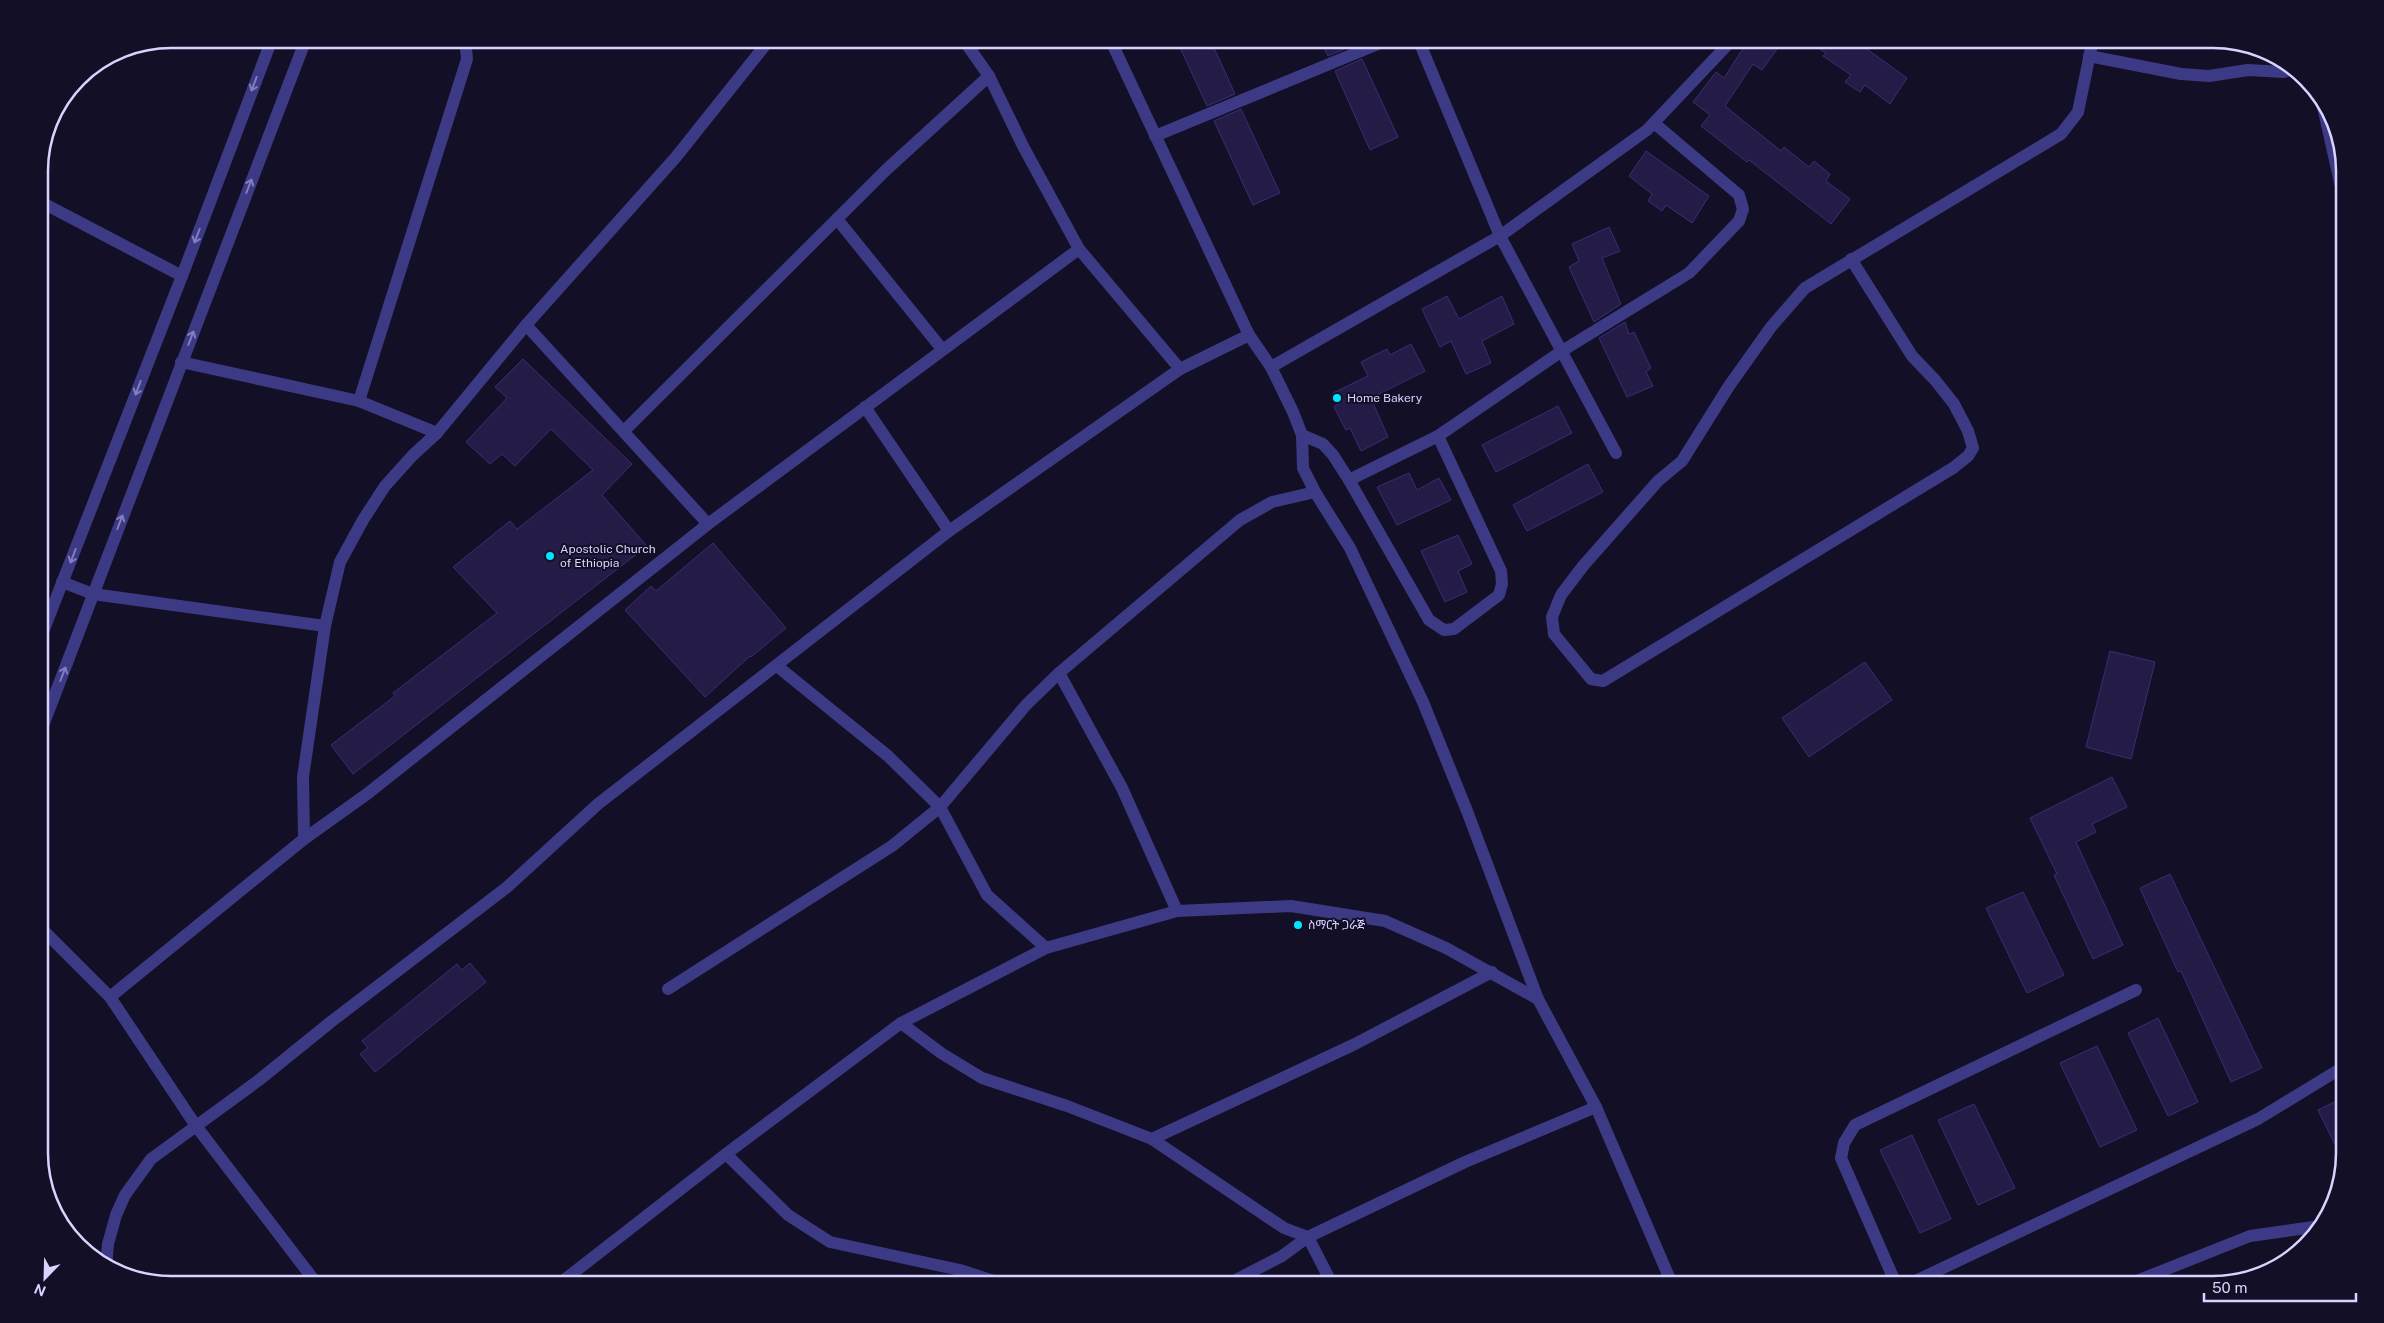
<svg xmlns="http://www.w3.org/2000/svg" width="2384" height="1323" font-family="'Public Sans','Noto Sans Ethiopic',sans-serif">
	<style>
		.building { fill: #241b47; stroke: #3b2d73 }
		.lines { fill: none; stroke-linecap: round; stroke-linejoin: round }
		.street { stroke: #3d3a85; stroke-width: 12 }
		.oneway { stroke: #837fbc }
		.poi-dot { fill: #00e5ff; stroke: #130f26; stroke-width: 2 }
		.labels { text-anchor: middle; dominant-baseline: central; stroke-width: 4; stroke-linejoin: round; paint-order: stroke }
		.poi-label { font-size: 12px; fill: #d9d4ff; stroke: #130f26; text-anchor: start }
		.rim { fill: none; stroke: #d9d4ff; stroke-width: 2.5 }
	</style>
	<rect width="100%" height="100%" fill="#130f26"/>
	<g class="building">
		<path d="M1176 39H1210L1235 94 1207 106Z"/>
		<path d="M1320 39H1353L1356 44 1328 56Z"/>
		<path d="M1749 39H1784L1762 70 1753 64 1725 106 1781 151 1784 147 1809 167 1814 161 1830 174 1826 181 1850 199 1831 224 1749 160 1747 162 1701 126 1710 115 1693 102 1716 72 1724 78Z"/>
		<path d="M1804 39H1853L1907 78 1890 104 1865 85 1860 92 1845 82 1851 75 1823 56 1826 53Z"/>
		<path d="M1362 59 1398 137 1370 150 1335 71Z"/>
		<path d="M1241 109 1280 193 1253 205 1214 121Z"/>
		<path d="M1646 151 1709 196 1692 223 1666 205 1662 211 1648 201 1652 194 1629 176Z"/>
		<path d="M1609 227 1620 251 1602 258 1621 304 1594 322 1569 267 1579 261 1572 244Z"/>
		<path d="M1447 296 1459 319 1502 296 1514 324 1482 341 1491 363 1466 374 1451 341 1440 347 1422 309Z"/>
		<path d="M1625 322 1629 334 1634 332 1651 368 1646 372 1653 386 1627 397 1599 338Z"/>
		<path d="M1411 344 1425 371 1371 398 1388 437 1361 451 1350 428 1346 430 1334 407 1338 404 1333 393 1368 376 1361 362 1387 349 1390 355Z"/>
		<path d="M523 359 632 464 602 495 647 546 353 774 331 745 395 696 393 693 497 613 453 567 510 521 517 529 593 470 551 429 515 466 502 454 490 464 466 442 507 398 495 387Z"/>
		<path d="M1558 406 1572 433 1496 472 1482 445Z"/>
		<path d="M1588 464 1603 492 1527 531 1513 505Z"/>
		<path d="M1409 473 1417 490 1439 478 1451 500 1397 525 1377 487Z"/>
		<path d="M1458 535 1472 564 1458 571 1467 592 1445 602 1421 551Z"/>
		<path d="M713 543 786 628 751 657 750 656 705 697 625 610 651 586 656 591Z"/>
		<path d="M2110 651 2155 662 2131 759 2086 747Z"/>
		<path d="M1865 662 1892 700 1809 757 1782 718Z"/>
		<path d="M2112 777 2127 807 2092 824 2096 832 2076 842 2123 945 2093 959 2054 875 2057 874 2030 818Z"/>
		<path d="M2170 874 2262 1068 2231 1082 2181 971 2178 972 2140 888Z"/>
		<path d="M2023 892 2064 975 2027 993 1986 908Z"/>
		<path d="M470 963 486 982 375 1072 360 1054 368 1048 362 1041 457 964 462 970Z"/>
		<path d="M2158 1018 2198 1102 2168 1116 2128 1033Z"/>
		<path d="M2097 1046 2137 1130 2100 1147 2060 1063Z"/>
		<path d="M2345 1097V1153L2343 1161 2318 1110Z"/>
		<path d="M1974 1104 2015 1188 1978 1205 1938 1120Z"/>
		<path d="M1912 1135 1951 1219 1920 1233 1880 1150Z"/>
	</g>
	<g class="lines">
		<g class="street">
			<path d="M963 39 989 76 1024 148 1079 249 1180 369 1249 335"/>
			<path d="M1110 39 1249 335 1271 367 1293 412 1302 435 1303 468 1315 492 1350 548 1423 702 1467 811 1538 999 1596 1107 1672 1284"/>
			<path d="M1418 39 1500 236 1616 453"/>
			<path d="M2089 56 2181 74 2209 76 2248 70 2284 72 2292 69"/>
			<path d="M2321 98 2345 205"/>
			<path d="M1155 136 1390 39"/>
			<path d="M39 201 182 276"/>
			<path d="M837 219 942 349"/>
			<path d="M1851 259 1912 356 1935 380 1954 404 1968 431 1973 448 1968 456 1953 468 1603 681 1591 679 1554 634 1552 617 1561 595 1583 566 1658 481 1682 461 1729 386 1771 327 1805 288 2061 134 2078 112 2093 39"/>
			<path d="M526 325 708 524"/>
			<path d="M181 362 359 401 437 433"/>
			<path d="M1271 367 1500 236 1647 130 1733 39"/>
			<path d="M359 401 467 59 465 39"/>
			<path d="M865 407 949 531"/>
			<path d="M624 431 886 170 989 76"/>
			<path d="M1302 435 1323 444 1333 455 1349 480 1429 620 1444 630 1454 629 1499 595 1502 584 1501 571 1438 436"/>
			<path d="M1349 480 1438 436 1562 351 1689 273 1739 221 1743 209 1739 195 1654 123"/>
			<path d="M62 582 93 594 325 626"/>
			<path d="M39 642 182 276 272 39"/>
			<path d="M777 666 888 756 940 807 987 895 1046 948"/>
			<path d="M1059 673 1122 788 1177 911"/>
			<path d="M39 736 306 39"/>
			<path d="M304 839 303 777 325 626 340 562 363 520 385 486 413 455 437 433 526 325 676 157 770 39"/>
			<path d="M39 926 110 997 196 1126 317 1284"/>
			<path d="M668 989 892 846 940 807 1026 705 1059 673 1240 520 1272 502 1315 492"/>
			<path d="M110 997 304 839 367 794 708 524 1079 249"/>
			<path d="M901 1023 941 1053 982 1078 1067 1106 1152 1139 1284 1228 1308 1237 1332 1284"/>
			<path d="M39 1129 41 1137"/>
			<path d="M1152 1139 1355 1044 1492 972"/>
			<path d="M726 1154 788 1215 830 1242 960 1270 1003 1284"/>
			<path d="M106 1267 108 1244 116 1215 125 1195 151 1159 259 1080 332 1021 506 888 598 804 949 531 1180 369"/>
			<path d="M559 1284 726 1154 901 1023 1046 948 1177 911 1291 906 1385 921 1446 948 1538 999"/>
			<path d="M1228 1284 1282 1256 1308 1237 1465 1162 1596 1107"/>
			<path d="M1896 1284 1841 1158 1844 1143 1855 1125 2136 990"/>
			<path d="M1909 1284 2258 1119 2345 1066"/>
			<path d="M2129 1284 2250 1236 2320 1226"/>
		</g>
	</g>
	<defs><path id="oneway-shaft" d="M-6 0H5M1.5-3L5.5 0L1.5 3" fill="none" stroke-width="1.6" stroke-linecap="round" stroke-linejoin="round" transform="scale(1.25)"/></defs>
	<g class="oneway">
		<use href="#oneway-shaft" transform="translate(254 84) rotate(111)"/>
		<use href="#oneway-shaft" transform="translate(249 186) rotate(-69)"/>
		<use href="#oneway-shaft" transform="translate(197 236) rotate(111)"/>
		<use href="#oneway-shaft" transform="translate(191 338) rotate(-69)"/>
		<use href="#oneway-shaft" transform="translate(138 388) rotate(111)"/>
		<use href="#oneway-shaft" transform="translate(120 522) rotate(-69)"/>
		<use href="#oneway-shaft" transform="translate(73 556) rotate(111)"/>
		<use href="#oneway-shaft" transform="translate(63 674) rotate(-69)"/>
	</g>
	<g class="poi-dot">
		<circle cx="1337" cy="398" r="5"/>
		<circle cx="550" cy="556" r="5"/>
		<circle cx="1298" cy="925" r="5"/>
	</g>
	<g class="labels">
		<g class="poi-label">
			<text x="1347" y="398">Home Bakery</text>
			<text x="560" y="549">Apostolic Church<tspan x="560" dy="14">of Ethiopia</tspan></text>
			<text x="1308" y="925">ስማርት ጋራጅ</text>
		</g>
	</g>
	<path d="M0 0H2384V1323H0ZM171 48H2213A123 123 0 0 1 2336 171V1153A123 123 0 0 1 2213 1276H171A123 123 0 0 1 48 1153V171A123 123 0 0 1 171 48Z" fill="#130f26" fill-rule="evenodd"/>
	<path class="rim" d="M171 48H2213A123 123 0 0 1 2336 171V1153A123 123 0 0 1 2213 1276H171A123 123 0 0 1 48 1153V171A123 123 0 0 1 171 48Z"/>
	<g transform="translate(45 1278) rotate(203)" stroke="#130f26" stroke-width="4" paint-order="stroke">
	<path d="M0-4L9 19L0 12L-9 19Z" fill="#d9d4ff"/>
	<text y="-8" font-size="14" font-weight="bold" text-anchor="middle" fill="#d9d4ff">N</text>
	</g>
	<path d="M2204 1293v8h152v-8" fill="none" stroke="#d9d4ff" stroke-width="2.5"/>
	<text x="2212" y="1293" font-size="15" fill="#d9d4ff" stroke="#130f26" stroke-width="4" paint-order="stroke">50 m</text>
</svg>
